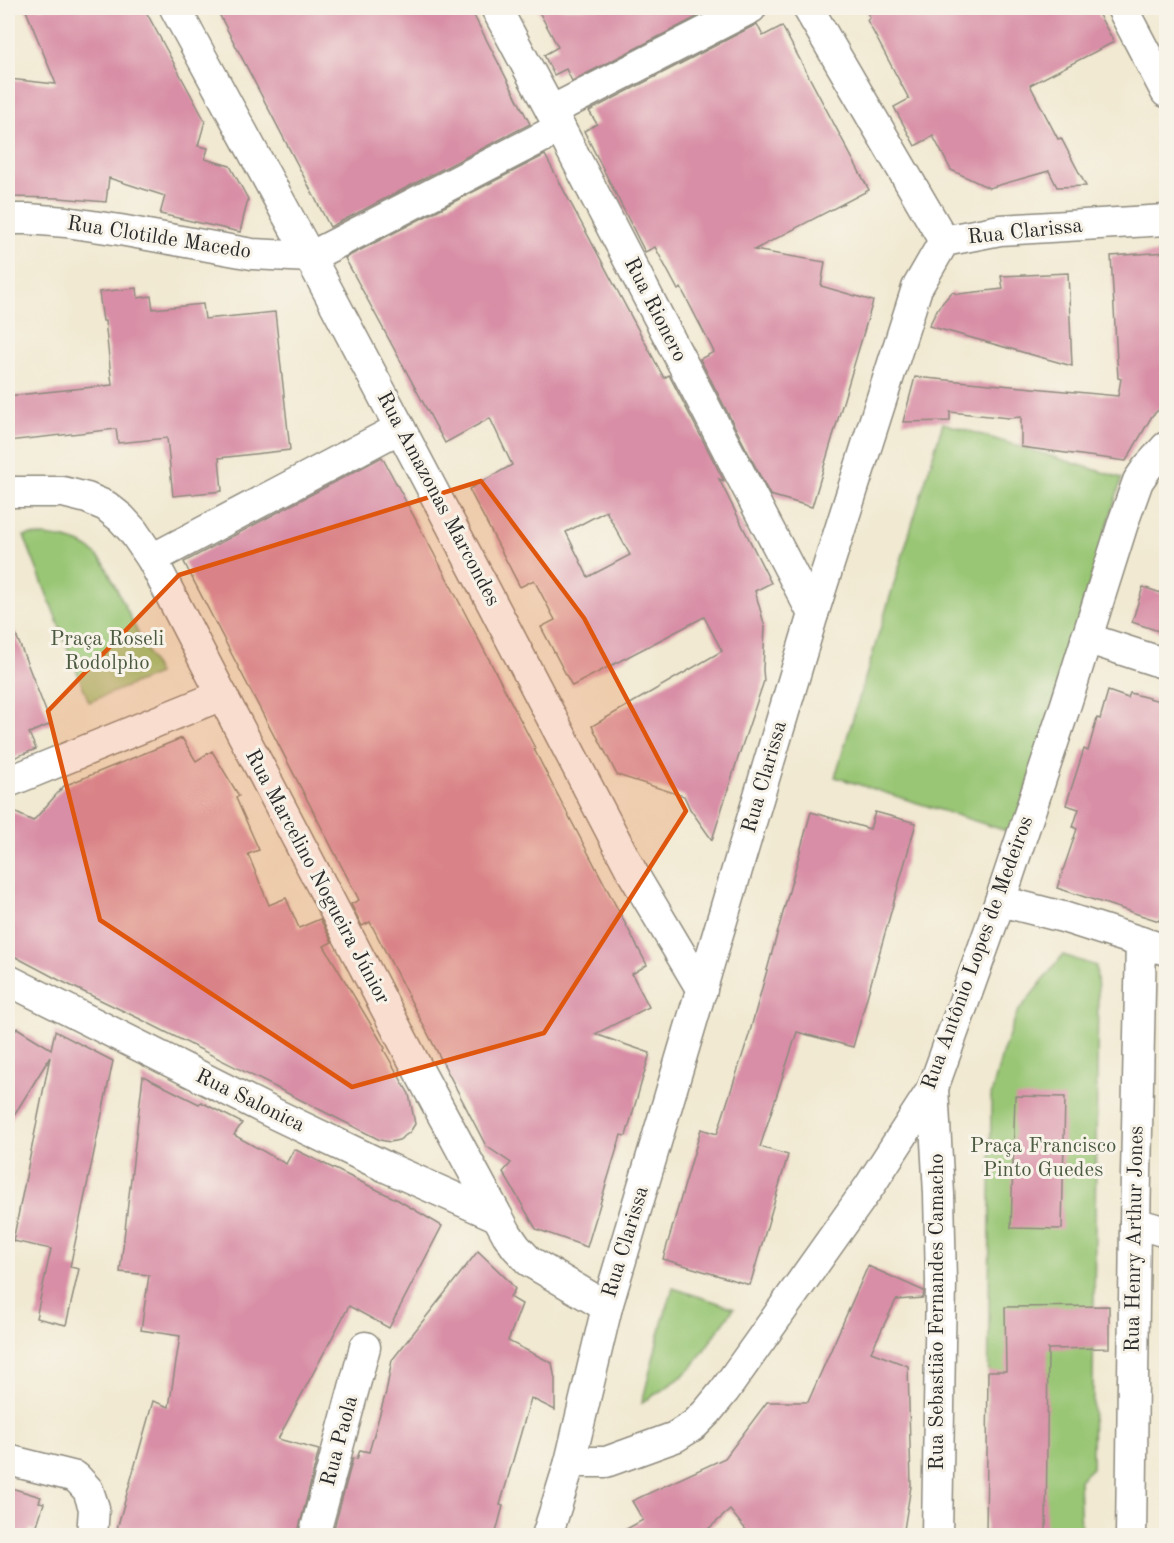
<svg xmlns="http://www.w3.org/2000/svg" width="1174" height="1543" font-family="'Old Standard TT',serif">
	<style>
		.green { fill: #99c674; stroke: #627850; stroke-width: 1.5 }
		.building { fill: #d88ea6; fill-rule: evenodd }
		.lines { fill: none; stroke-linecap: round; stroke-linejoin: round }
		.minor-casing { stroke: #8e8a7e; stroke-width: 33 }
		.minor { stroke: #fff; stroke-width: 30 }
		.marked { fill: #df570e; fill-opacity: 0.2; stroke: #df570e; stroke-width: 4.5; stroke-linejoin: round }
		.labels { text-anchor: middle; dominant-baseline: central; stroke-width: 6; stroke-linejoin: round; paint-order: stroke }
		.street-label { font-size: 21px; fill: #2b2b2b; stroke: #f7f3e8 }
		.park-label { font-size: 21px; fill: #4c5a41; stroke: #f7f3e8 }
	</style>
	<rect width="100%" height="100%" fill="#f7f3e8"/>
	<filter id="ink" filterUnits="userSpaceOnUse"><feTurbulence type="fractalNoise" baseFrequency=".0167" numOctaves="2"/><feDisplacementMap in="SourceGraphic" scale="12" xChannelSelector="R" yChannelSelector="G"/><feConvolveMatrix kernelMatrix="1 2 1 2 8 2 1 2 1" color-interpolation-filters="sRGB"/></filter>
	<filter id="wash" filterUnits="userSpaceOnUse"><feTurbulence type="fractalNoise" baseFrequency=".008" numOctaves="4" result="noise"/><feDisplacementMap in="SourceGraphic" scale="24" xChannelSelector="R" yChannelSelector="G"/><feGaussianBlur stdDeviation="1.35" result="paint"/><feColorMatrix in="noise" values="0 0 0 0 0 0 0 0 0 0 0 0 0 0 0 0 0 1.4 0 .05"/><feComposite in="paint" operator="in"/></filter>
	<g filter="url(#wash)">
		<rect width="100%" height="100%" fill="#f1e9d1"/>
		<g class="green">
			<path d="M943 423 1122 478 1013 833 835 777Z"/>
			<path d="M31 535C51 537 74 537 91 550 95 553 100 559 104 563L158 674 89 702 24 536Z"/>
			<path d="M1063 955 1096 966 1098 991 1092 1468 1079 1480 1081 1531 1086 1535 987 1536 991 1096 1002 1054 1017 1013Z"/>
			<path d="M673 1288 734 1308 692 1367 679 1379 642 1403 662 1323Z"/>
		</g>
		<g id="blocks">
			<g class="building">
				<path d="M25 8H144L205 121 198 146 208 148 205 159 230 166 248 199 240 232 160 214 165 196 109 178 106 202 59 198 8 197V167H10L9 79 56 84Z"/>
				<path d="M216 8H470L530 124 330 227Z"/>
				<path d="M537 8H692L697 17 572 81 566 69 554 75 544 55 558 47Z"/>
				<path d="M865 8H1095L1114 42 1030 85 1058 139 1061 138 1086 186 1057 187 1049 171 989 188 951 170 933 136 915 146 894 107 909 99 867 20 870 18Z"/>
				<path d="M757 24 763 36 782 26 869 190 754 250 825 262 821 286 873 301 812 507 770 495 700 359 714 352 681 288 678 290 655 247 645 252 584 131 597 124 589 111Z"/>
				<path d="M545 155 664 378 669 375 724 481 719 479 771 583 755 591 765 627 763 670 764 681 737 761 712 840 690 809 684 796 617 775 592 726 722 651 704 617 572 686 541 627 555 620 534 580 520 587 469 489 512 465 490 418 445 443 345 258ZM606 511 630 555 588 577 566 532Z"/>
				<path d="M1167 252V402L1152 416 1126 461 1021 447V417L1009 418 950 412V421L903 422 915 377 1118 396 1121 379 1118 378 1111 256Z"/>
				<path d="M1068 273 1072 366 929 326 938 308 952 292 958 294 1003 289 1001 276Z"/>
				<path d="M137 288 138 298 151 296 153 309 203 304 205 319 275 312 290 450 219 458 222 491 173 496 167 438 118 443 116 429 8 441V396L112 385 105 321H103L99 292Z"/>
				<path d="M382 457 440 565 535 748 534 749 554 788 647 965 632 974 649 1007 595 1034 650 1053 626 1136 621 1135 587 1247 536 1229 503 1172 511 1163 486 1146 370 922 362 926 351 904 359 900 184 562Z"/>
				<path d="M1143 587 1167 595V634L1132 622Z"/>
				<path d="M9 617 51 724 29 733 36 749 8 760V618Z"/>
				<path d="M1108 691 1128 698 1130 693 1167 703V900L1159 921 1057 888 1077 829 1073 827 1079 809 1066 805 1084 749 1088 751 1097 718 1100 719Z"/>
				<path d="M182 738 196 761 212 751 239 796 236 798 259 850 248 854 269 905 286 898 299 928 320 919 332 942 324 946 385 1048 384 1050 409 1094 415 1124 410 1132 399 1140 390 1142 380 1140 140 1019 59 980 8 953V809L33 821 64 786Z"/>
				<path d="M811 812 870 829 875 812 916 823 853 1047 797 1032 760 1147 788 1155 750 1285 663 1259 701 1129 717 1134 749 1035Z"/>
				<path d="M17 1028 51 1049 55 1031 113 1061 70 1267 79 1269 66 1325 36 1318 51 1249 13 1241 50 1057 8 1125V1044Z"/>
				<path d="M143 1076 199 1104 201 1102 242 1123 234 1135 286 1164 294 1149 398 1200 442 1226 389 1328 349 1306 278 1439 319 1450 297 1536H115L153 1401 169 1407 180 1336 141 1330 149 1275 120 1272Z"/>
				<path d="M1015 1096 1065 1097 1062 1229 1011 1228Z"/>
				<path d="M478 1251 508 1280 515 1289 510 1297 522 1304 508 1341 552 1363 555 1379V1410L531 1398 500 1505 503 1506 495 1536H332L353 1458 357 1459 360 1450 369 1452 386 1392 392 1360Z"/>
				<path d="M868 1266 924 1291 923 1298 896 1300 871 1352 908 1366 911 1486 903 1536H751L730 1510 700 1536H614L643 1520 632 1501 725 1458 767 1402H808Z"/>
				<path d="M1109 1306V1348L1048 1349 1046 1536H986L988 1371H1006L1005 1307Z"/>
				<path d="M8 1487 41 1497 39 1502 44 1503 35 1531 30 1529 28 1536H8Z"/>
			</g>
		</g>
	</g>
	<g filter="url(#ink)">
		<use href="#blocks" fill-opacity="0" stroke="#8e8a7e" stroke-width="1.5"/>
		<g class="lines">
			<defs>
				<g id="minor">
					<path d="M175 8 310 257 480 580 632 872 702 990"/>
					<path d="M496 8 560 128 813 614"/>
					<path d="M808 8 944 241"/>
					<path d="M1122 8 1166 92"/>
					<path d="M551 111 751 8"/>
					<path d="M8 219H28L66 222 120 230 252 254 310 257 560 128"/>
					<path d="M8 492H63L87 498 106 506 121 518 133 531 152 559 222 695 414 1062 507 1234 516 1247 529 1261 607 1307"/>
					<path d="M152 559 400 428"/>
					<path d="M1086 638 1166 664"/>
					<path d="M8 782 222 695"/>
					<path d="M1000 901 1063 917 1166 950"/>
					<path d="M8 980 275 1114 386 1167 496 1216"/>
					<path d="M933 1088 939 1194 941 1282 937 1536"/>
					<path d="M1135 1223 1166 1232"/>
					<path d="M8 1460 76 1477 88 1490 94 1508 92 1536"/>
					<path d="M570 1462H606L675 1437 694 1425 707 1412 725 1390 869 1187 933 1088 1000 901 1066 704 1124 520 1138 481 1147 468 1166 447"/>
					<path d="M314 1536 365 1347"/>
					<path d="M547 1536 570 1462 607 1307 813 614 917 288 944 241 1000 230 1166 220"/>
					<path d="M1131 1536 1135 1223 1141 942"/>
				</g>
			</defs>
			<use href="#minor" class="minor-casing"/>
			<use href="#minor" class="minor"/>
		</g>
	</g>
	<path class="marked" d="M481 481 584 618 686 811 544 1033 352 1087 100 920 48 711 179 575Z"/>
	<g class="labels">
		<g class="street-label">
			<text transform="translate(1025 232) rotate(-6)">Rua Clarissa</text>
			<text transform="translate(159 238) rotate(9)">Rua Clotilde Macedo</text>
			<text transform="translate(655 310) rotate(63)">Rua Rionero</text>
			<text transform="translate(438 499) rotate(62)">Rua Amazonas Marcondes</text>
			<text transform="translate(765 777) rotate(-74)">Rua Clarissa</text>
			<text transform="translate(317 877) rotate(62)">Rua Marcelino Nogueira Júnior</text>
			<text transform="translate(978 953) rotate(-70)">Rua Antônio Lopes de Medeiros</text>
			<text transform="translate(250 1101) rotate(26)">Rua Salonica</text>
			<text transform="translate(1135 1239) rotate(-89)">Rua Henry Arthur Jones</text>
			<text transform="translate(626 1242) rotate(-73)">Rua Clarissa</text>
			<text transform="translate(937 1312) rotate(-90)">Rua Sebastião Fernandes Camacho</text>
			<text transform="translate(340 1441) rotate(-75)">Rua Paola</text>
		</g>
		<g class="park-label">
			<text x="107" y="639">Praça Roseli<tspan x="107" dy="24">Rodolpho</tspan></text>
			<text x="1043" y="1146">Praça Francisco<tspan x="1043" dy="24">Pinto Guedes</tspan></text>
		</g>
	</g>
	<rect width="1174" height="1543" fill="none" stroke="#f7f3e8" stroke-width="30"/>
</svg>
